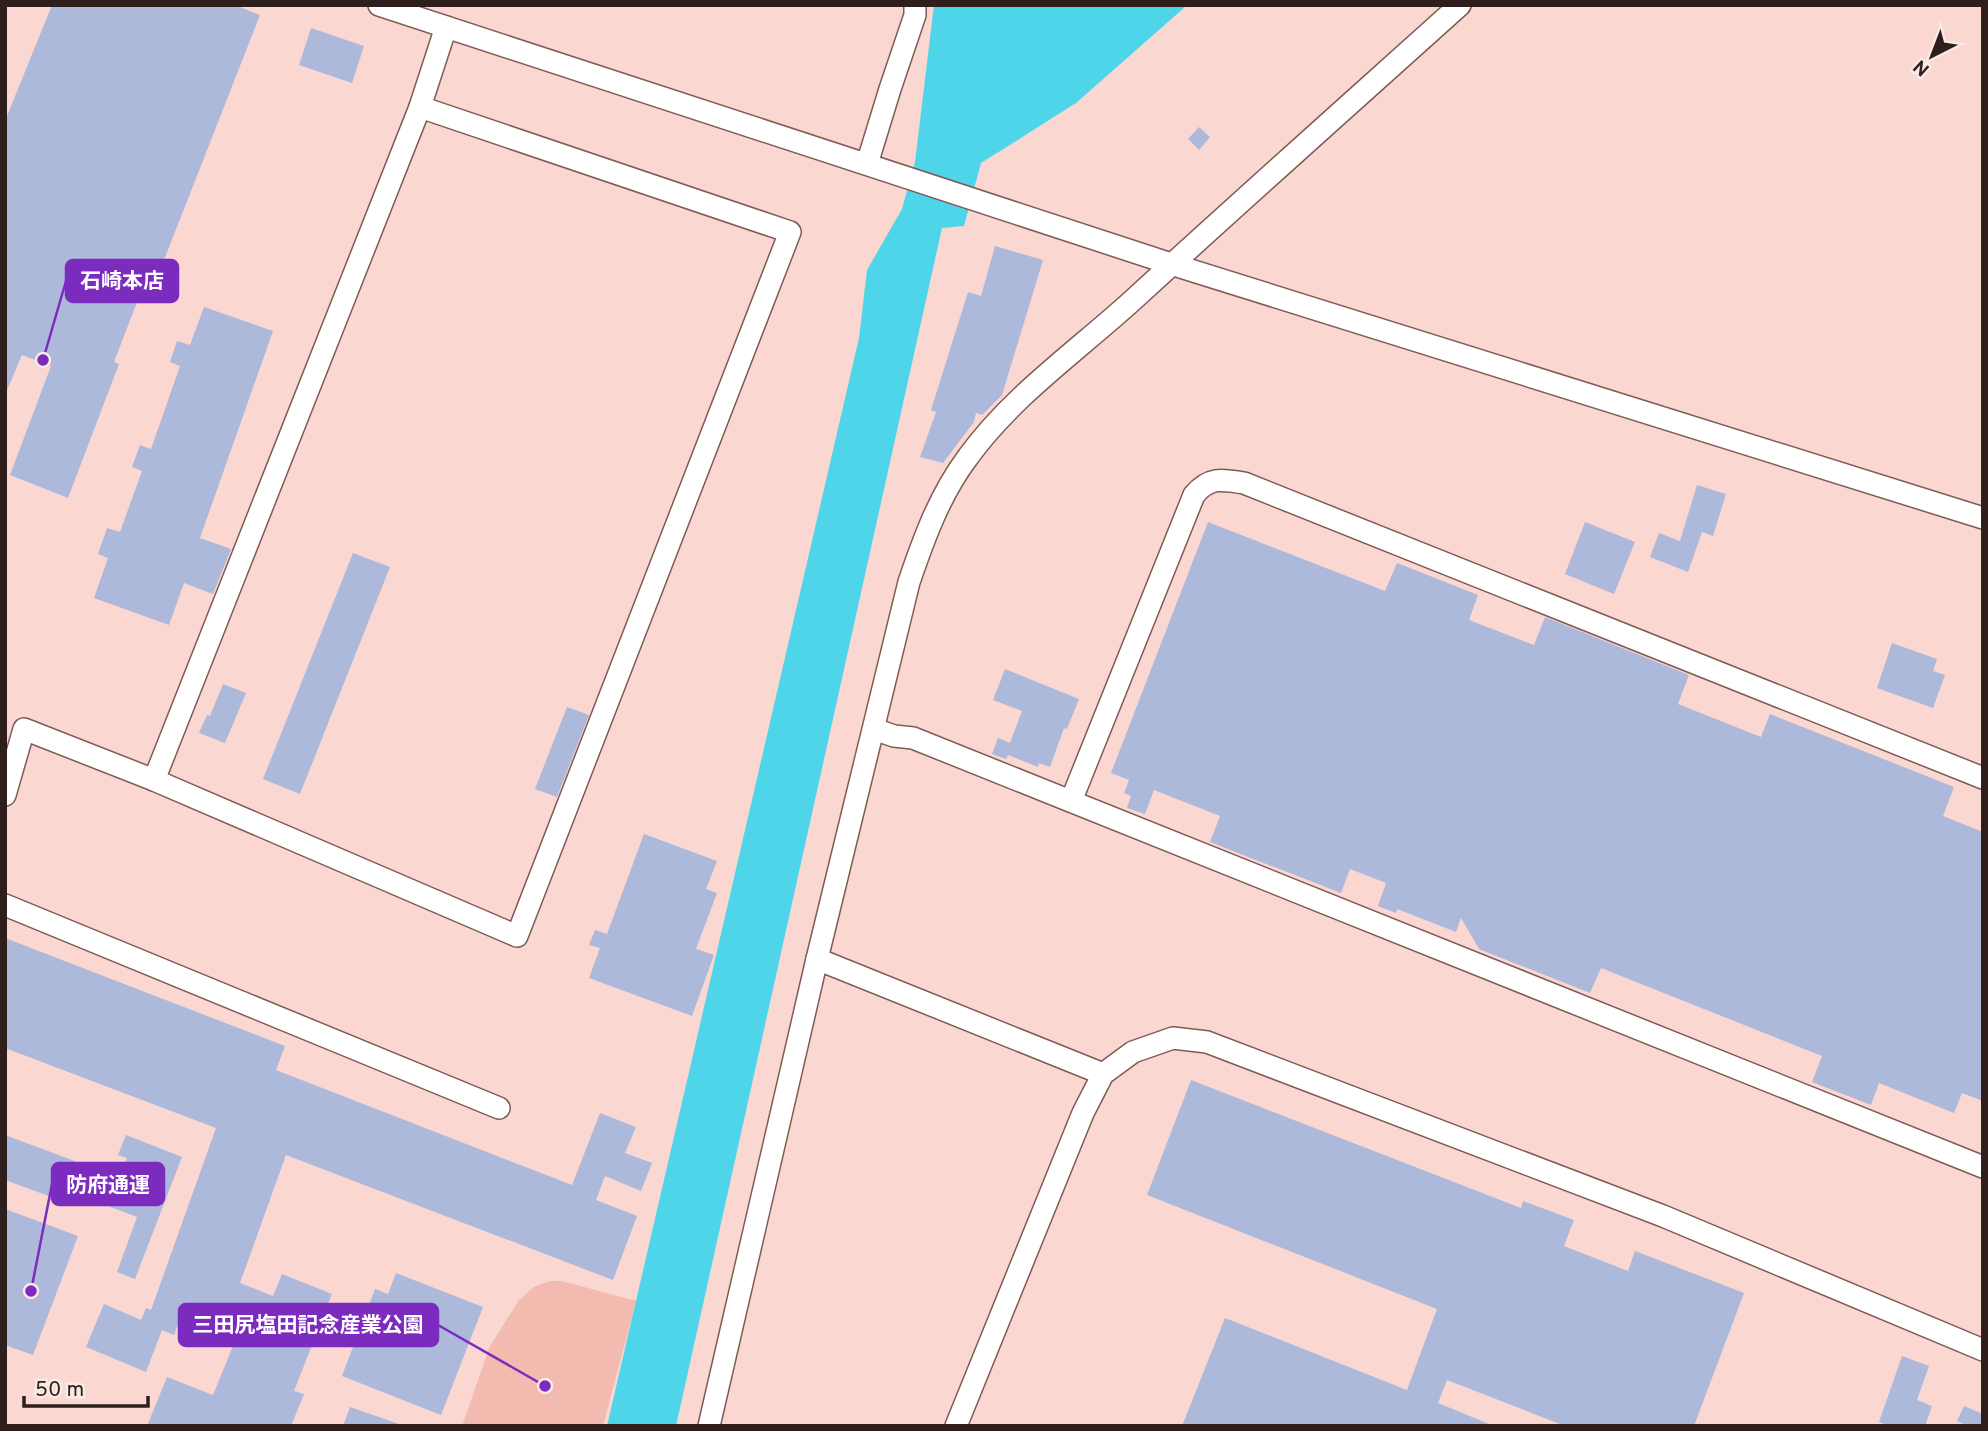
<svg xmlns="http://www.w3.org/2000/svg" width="1988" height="1431" font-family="Overpass,'Noto Sans JP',sans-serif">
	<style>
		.green { fill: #f3bab0 }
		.water { fill: #4fd5e9 }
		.building { fill: #adb9db }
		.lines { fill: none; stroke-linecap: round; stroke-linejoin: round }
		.minor-casing { stroke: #805b55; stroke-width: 24 }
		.minor { stroke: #fff; stroke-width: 21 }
		.leader { fill: none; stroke: #7b2cbf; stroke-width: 2.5 }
		.callout-dot { fill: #7b2cbf; stroke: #fbe9e6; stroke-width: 2.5 }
		.callout { fill: #7b2cbf; stroke: #7b2cbf; stroke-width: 2.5 }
		.callout-label { font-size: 21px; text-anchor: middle; font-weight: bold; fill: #fff }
	</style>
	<rect width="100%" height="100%" fill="#fad7d1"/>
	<path class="green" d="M549 1281H562L636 1301 603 1426H462L490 1346 519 1300 534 1287Z"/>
	<path class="water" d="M934 5H1183L1185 7 1076 103 981 163 964 226 942 228 676 1426H607L859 338 867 270 902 209 915 162Z"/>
	<g class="building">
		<path d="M52 5H235L260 15 153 288 144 284 114 362 119 364 68 498 10 475 51 366 22 355 5 395V121Z"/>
		<path d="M311 28 364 46 352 83 299 65Z"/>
		<path d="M1199 127 1210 137 1199 150 1188 139Z"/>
		<path d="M995 246 1043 260 1002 395 982 415 976 413 974 422 943 463 920 457 936 412 931 410 968 292 981 296Z"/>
		<path d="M204 307 273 331 200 538 231 549 213 594 184 583 169 625 94 598 108 558 98 554 107 528 120 532 142 471 132 467 140 445 151 449 180 366 170 362 177 341 190 345Z"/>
		<path d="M1697 485 1726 494 1713 536 1702 532 1688 572 1650 557 1659 533 1680 541Z"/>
		<path d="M1208 522 1385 591 1397 563 1478 595 1469 620 1534 645 1545 617 1689 675 1678 704 1761 737 1770 714 1954 787 1943 816 1983 832V1101L1962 1093 1954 1113 1879 1083 1871 1105 1812 1082 1822 1056 1601 968 1590 993 1479 949 1461 918 1456 932 1397 909 1396 913 1378 906 1386 883 1350 869 1341 893 1210 842 1220 816 1154 790 1145 814 1127 808 1131 796 1124 793 1129 780 1111 773Z"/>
		<path d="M1585 522 1635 542 1614 594 1565 574Z"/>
		<path d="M353 553 390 567 300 794 263 779Z"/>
		<path d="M1892 643 1937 659 1933 671 1945 675 1933 708 1877 688Z"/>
		<path d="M1005 669 1079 699 1067 729 1064 728 1050 767 1039 763 1038 767 1008 755 1006 759 992 754 998 738 1010 743 1022 711 993 700Z"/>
		<path d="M223 684 246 693 225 743 199 733 207 715 210 716Z"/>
		<path d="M567 707 589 715 557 797 535 789Z"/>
		<path d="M644 834 717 861 706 889 717 893 696 949 714 955 692 1016 589 978 600 948 589 945 595 930 607 934Z"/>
		<path d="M5 938 285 1046 276 1070 572 1185 600 1113 636 1127 625 1153 652 1163 641 1191 605 1176 596 1200 637 1216 613 1280 286 1155 240 1283 273 1296 282 1274 332 1294 294 1391 304 1394 291 1426H147L167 1377 213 1395 237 1336 181 1316 174 1335 162 1330 146 1372 86 1347 104 1304 141 1320 146 1308 151 1310 216 1128 5 1048Z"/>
		<path d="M1191 1080 1521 1208 1523 1201 1574 1220 1564 1246 1628 1271 1635 1251 1744 1293 1694 1426H1565L1447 1380 1438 1403 1494 1426H1182L1225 1318 1407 1390 1437 1309 1147 1195Z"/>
		<path d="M5 1135 80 1163 65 1202 5 1180Z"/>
		<path d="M126 1135 182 1157 135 1279 117 1272 137 1217 108 1206 127 1158 118 1155Z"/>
		<path d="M5 1209 78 1236 33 1355 5 1345Z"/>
		<path d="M396 1273 483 1307 441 1415 342 1376 375 1289 388 1294Z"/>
		<path d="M1902 1356 1929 1366 1917 1400 1932 1406 1925 1426H1889L1879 1422Z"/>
		<path d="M1964 1406 1983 1414V1426H1968L1957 1421Z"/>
		<path d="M350 1407 399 1424 398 1426H343Z"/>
	</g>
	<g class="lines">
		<defs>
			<g id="minor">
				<path d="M379 5 1171 264 1983 518"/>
				<path d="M867 164 890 89 915 15V5"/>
				<path d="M874 729 894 736 913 738 1983 1167"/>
				<path d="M154 780 420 107 446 27"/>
				<path d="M5 795 24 729 154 780 517 936 790 232 420 107"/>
				<path d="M1071 801 1194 495C1209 477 1221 479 1244 483L1983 778"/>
				<path d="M5 905 499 1108"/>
				<path d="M817 959 1103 1074"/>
				<path d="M709 1426 817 959 909 582C924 538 940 494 968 457 1012 396 1077 351 1133 300 1241 201 1351 103 1460 5"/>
				<path d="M956 1426 1083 1113 1103 1074 1133 1052 1173 1038 1207 1042 1663 1216 1983 1350"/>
			</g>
		</defs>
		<use href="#minor" class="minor-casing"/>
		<use href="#minor" class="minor"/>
	</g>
	<path class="leader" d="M43 360L66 281M31 1291L52 1184M545 1386L438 1325"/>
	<g class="callout-dot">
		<circle cx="43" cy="360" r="7"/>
		<circle cx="31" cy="1291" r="7"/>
		<circle cx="545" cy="1386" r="7"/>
	</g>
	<g class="callout">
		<rect x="66" y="260" width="112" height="42" rx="7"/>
		<rect x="52" y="1163" width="112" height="42" rx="7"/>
		<rect x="179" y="1304" width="259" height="42" rx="7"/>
	</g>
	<g class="callout-label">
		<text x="122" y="288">石崎本店</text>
		<text x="108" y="1192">防府通運</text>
		<text x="308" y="1332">三田尻塩田記念産業公園</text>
	</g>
	<rect width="1988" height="1431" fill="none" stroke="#2e1f1c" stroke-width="14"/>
	<g transform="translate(1932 56) rotate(222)" stroke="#fbe9e6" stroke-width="5" paint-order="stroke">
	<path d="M0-5L12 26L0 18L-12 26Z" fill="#2e1f1c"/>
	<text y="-10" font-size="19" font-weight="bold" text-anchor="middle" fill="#2e1f1c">N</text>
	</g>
	<path d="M24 1396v10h124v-10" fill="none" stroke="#2e1f1c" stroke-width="3.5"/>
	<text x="35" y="1396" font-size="21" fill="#2e1f1c" stroke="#fbe9e6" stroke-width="5" paint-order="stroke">50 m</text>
</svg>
